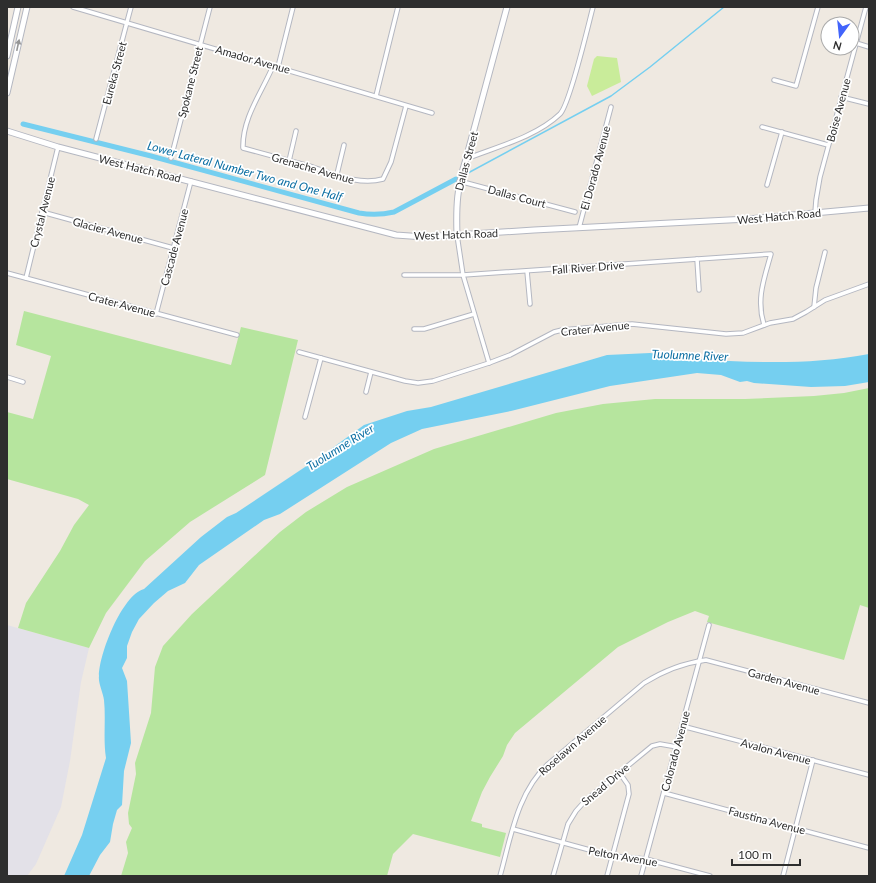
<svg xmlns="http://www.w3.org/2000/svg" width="876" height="883" font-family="Lato,sans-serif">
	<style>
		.industrial { fill: #e3e1e8 }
		.green { fill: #b6e59e }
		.pitch { fill: #c9ec9a }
		.water { fill: #75cff0 }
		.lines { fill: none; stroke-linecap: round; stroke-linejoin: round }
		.stream { stroke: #75cff0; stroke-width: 1.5 }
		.canal { stroke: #75cff0; stroke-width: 5 }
		.street-casing { stroke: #b4b7c1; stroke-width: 5.5 }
		.secondary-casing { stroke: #b4b7c1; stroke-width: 7 }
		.street { stroke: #fff; stroke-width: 3.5 }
		.secondary { stroke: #fff; stroke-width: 5 }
		.oneway { fill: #969696 }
		.labels { text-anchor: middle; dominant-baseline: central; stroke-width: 3.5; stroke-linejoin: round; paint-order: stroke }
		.street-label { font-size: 11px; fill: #2e2e2e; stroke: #fff }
		.water-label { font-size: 12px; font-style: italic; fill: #0d6fa3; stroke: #fff }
	</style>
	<rect width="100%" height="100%" fill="#efe9e1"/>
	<path class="industrial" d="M7 625 89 648 81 682 70 761 61 807 36 864 27 876H7Z"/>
	<g class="green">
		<path d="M24 311 231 365 241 327 298 340 265 475 190 522 145 561 106 613 89 648 18 628 26 603 60 551 74 525 89 505 78 499 7 479V412L33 419 51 356 16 345Z"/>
		<path d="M869 388V608L860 605 844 660 707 622 709 616 695 611 668 622 618 647 515 733 507 745 503 756 490 777 482 792 471 821 482 824V827L506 833 500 857 413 834 393 854 387 876H121L128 853 126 842 132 828 129 824 128 813 136 774 135 763 151 713 155 667 163 646 192 614 280 532 306 512 347 487 434 449 556 413 603 404 655 399H745L814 396 844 393Z"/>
	</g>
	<path class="pitch" d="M597 56 617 58 621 82 592 96 587 86 594 59Z"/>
	<path class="water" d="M650 353C676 356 703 360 729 361 776 363 823 363 869 354V382L845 386 811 387 754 383 747 381 740 382 721 375 697 373 610 386 511 411 422 429 391 443 280 514 264 520 199 565 185 583 168 591 154 603 139 619 132 632 127 646V658L122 668 127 681 131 743 124 771 122 805 117 810 113 824 110 842 100 855 89 876H64L82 835 106 758C103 739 106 719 104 700 103 692 98 683 99 676 99 654 122 595 144 589L201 537 227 517 236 513 320 457 364 425 407 411 431 407 607 355Z"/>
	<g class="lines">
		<path class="stream" d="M468 173 611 96 650 67 724 7"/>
		<path class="canal" d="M23 124 151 156 359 213C371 215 381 215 394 212L456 179"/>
		<defs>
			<g id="street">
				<path d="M73 7 432 113"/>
				<path d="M856 43 869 47"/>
				<path d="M273 66C262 92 242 118 243 148 265 154 287 160 309 166 332 173 358 186 383 179L391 162 406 106"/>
				<path d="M278 67 293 7"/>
				<path d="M774 80 796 86 818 7"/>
				<path d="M376 96 398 7"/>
				<path d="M841 97 869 104"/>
				<path d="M762 127 828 145"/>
				<path d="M96 139 131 7"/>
				<path d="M171 158 210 7"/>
				<path d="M466 159C496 147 536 137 560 114 570 104 588 26 593 7"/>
				<path d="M289 161 296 131"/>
				<path d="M337 174 344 145"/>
				<path d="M459 181 575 212"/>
				<path d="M767 185 782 132"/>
				<path d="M42 212 173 248"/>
				<path d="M815 213 816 200 820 177 866 7"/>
				<path d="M579 228 611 107"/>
				<path d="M457 235 463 275 489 363"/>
				<path d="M697 259 699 290"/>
				<path d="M527 271 530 304"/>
				<path d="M7 273 237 335"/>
				<path d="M404 275H463L771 254C764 279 756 299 764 325"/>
				<path d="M26 278 58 147"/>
				<path d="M814 307 816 288 825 252"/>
				<path d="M156 314 191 181"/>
				<path d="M414 329H424L474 314"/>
				<path d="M299 352 405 381 418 383 433 381 489 363 510 355 554 332 562 330 632 324 726 334 743 333 770 323 793 319 806 312 825 300 869 284"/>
				<path d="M7 377 23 382"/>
				<path d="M366 392 371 372"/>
				<path d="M305 417 321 358"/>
				<path d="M682 726 869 775"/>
				<path d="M664 793 869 848"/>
				<path d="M513 829 597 852 613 856 646 859 710 876"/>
				<path d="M500 876C511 837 517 793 548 764L644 683C663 671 684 663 706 660L869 703"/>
				<path d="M553 876 568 824 576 811 585 801 652 746 660 744 677 747"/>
				<path d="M607 876 629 794 628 785 619 772"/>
				<path d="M641 876 709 625"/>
				<path d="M783 876 813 760"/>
			</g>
			<g id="secondary">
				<path d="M7 56 18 7"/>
				<path d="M7 93 27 7"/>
				<path d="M7 131 58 147 396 235 424 237 534 230 748 219 869 208"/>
				<path d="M457 235C456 206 457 187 466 159L507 7"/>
			</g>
		</defs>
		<use href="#street" class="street-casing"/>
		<use href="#secondary" class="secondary-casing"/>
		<use href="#street" class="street"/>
		<use href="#secondary" class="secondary"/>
	</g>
	<defs><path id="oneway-solid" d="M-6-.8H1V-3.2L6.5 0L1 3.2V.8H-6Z"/></defs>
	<use class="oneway" href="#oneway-solid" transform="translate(18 45) rotate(-78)"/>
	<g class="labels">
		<g class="street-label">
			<text transform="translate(253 59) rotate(16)">Amador Avenue</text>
			<text transform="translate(114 73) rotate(-75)">Eureka Street</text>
			<text transform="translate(190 82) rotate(-76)">Spokane Street</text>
			<text transform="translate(838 110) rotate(-75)">Boise Avenue</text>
			<text transform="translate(466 161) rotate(-75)">Dallas Street</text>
			<text transform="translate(140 168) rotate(14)">West Hatch Road</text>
			<text transform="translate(313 168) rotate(16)">Grenache Avenue</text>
			<text transform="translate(595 168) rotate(-75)">El Dorado Avenue</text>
			<text transform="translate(517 196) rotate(15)">Dallas Court</text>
			<text transform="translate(42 212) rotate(-76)">Crystal Avenue</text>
			<text transform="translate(779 216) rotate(-5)">West Hatch Road</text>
			<text transform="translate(108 230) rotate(15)">Glacier Avenue</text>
			<text transform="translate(456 234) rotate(-2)">West Hatch Road</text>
			<text transform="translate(174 247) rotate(-75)">Cascade Avenue</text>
			<text transform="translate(588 267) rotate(-4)">Fall River Drive</text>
			<text transform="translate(122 304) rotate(15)">Crater Avenue</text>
			<text transform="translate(595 328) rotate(-6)">Crater Avenue</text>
			<text transform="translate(784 681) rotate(15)">Garden Avenue</text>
			<text transform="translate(572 745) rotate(-41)">Roselawn Avenue</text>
			<text transform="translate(675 751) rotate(-75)">Colorado Avenue</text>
			<text transform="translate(776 751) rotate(15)">Avalon Avenue</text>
			<text transform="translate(605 784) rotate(-40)">Snead Drive</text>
			<text transform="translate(767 820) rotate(15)">Faustina Avenue</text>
			<text transform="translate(623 856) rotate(10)">Pelton Avenue</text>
		</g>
		<g class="water-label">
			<text transform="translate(245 171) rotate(15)">Lower Lateral Number Two and One Half</text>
			<text transform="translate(690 355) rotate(2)">Tuolumne River</text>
			<text transform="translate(340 447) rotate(-32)">Tuolumne River</text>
		</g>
	</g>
	<rect width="876" height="883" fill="none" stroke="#2e2e2e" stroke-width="16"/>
	<g transform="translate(840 36) rotate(195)"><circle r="19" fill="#ffffff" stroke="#ababab"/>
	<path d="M0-3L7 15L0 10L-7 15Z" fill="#4264fb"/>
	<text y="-6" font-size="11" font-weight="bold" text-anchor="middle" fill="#2e2e2e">N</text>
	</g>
	<path d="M732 859v6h68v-6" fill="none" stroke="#2e2e2e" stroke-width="2"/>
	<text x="738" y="859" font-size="12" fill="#2e2e2e" stroke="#ffffff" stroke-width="3" paint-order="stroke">100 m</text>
</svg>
